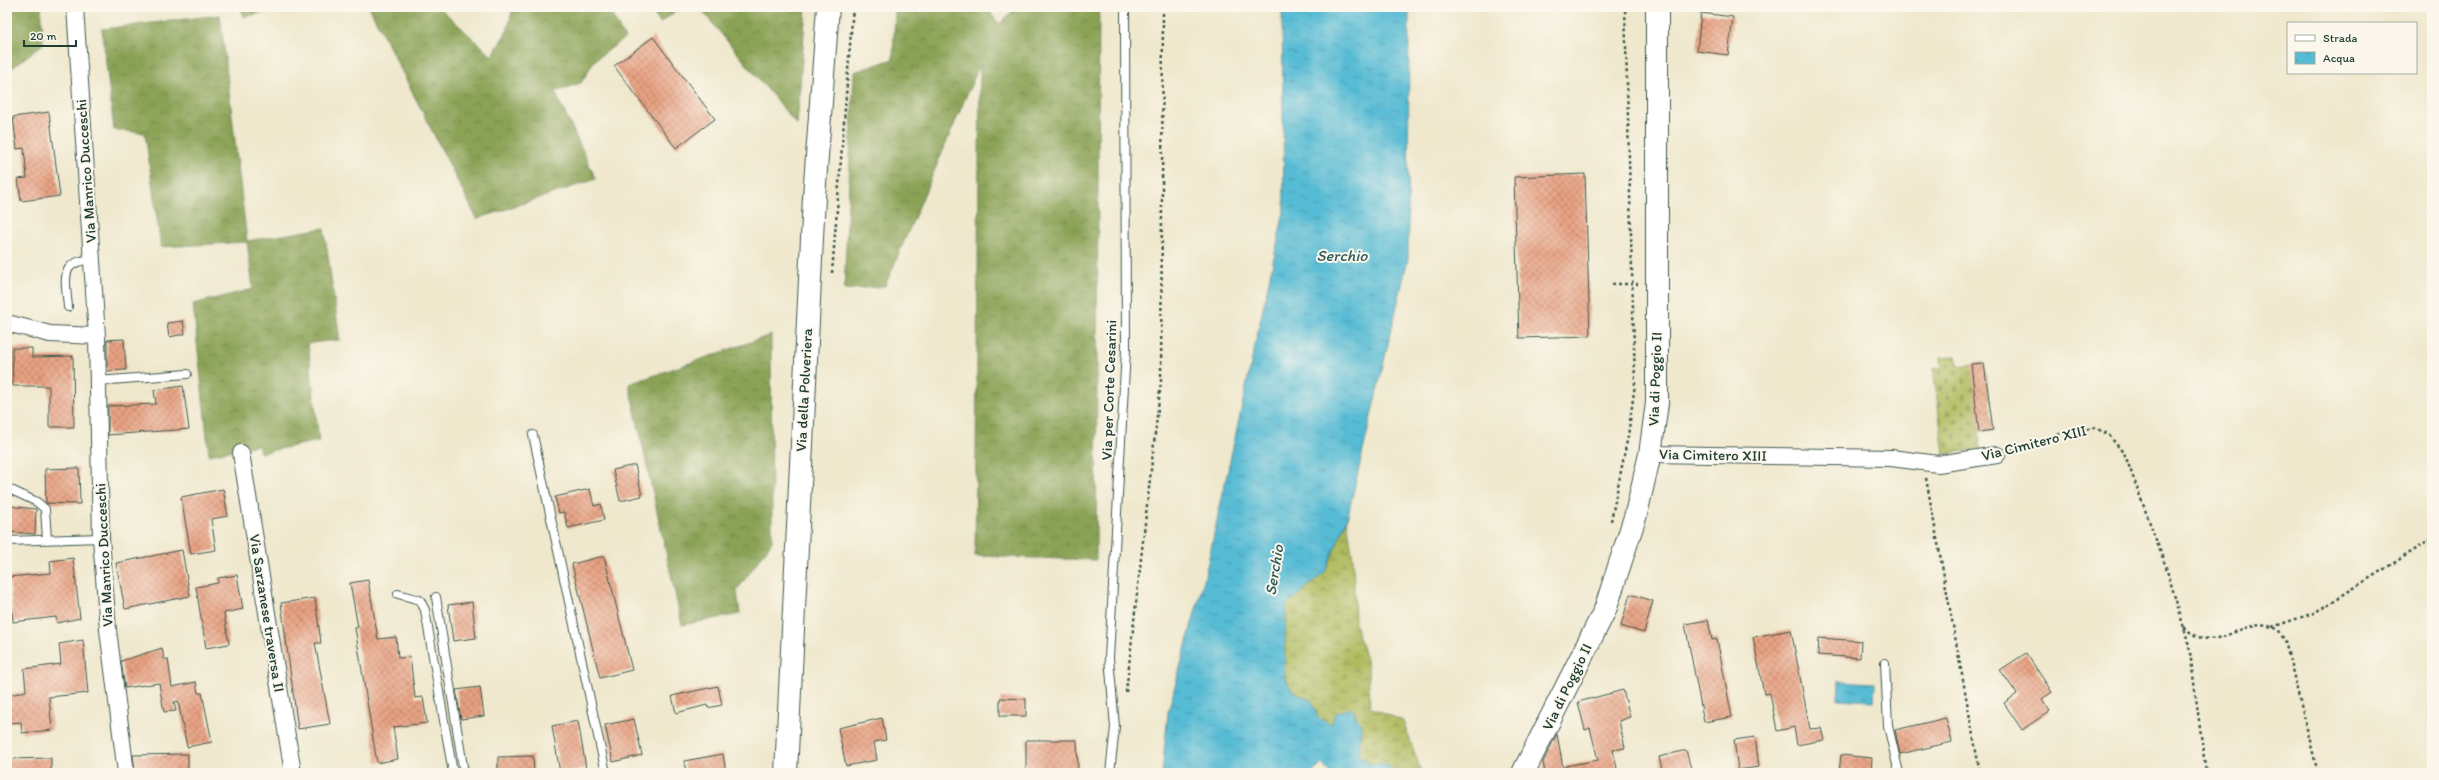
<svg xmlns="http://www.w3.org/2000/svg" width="2439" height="780" font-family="Itim,sans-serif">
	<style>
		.forest { fill: url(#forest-crowns); stroke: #547044 }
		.wetland { fill: url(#wetland-marsh); stroke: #667c48 }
		.cemetery { fill: url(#cemetery-stones); stroke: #667c48 }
		.water { fill: url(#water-ripples); stroke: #3a7c84 }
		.building { fill: url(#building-cross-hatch) }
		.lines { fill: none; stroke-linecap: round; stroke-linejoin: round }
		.lane-casing { stroke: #3e574b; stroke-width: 10 }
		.street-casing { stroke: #3e574b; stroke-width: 18 }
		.secondary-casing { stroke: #3e574b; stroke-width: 24 }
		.path { stroke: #3e574b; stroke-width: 2.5; stroke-dasharray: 3 3; stroke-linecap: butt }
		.lane { stroke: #fff; stroke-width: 8 }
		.street { stroke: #fff; stroke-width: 16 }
		.secondary { stroke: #fff; stroke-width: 22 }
		.labels { text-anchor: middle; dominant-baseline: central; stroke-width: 4; stroke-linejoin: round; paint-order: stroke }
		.street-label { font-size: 15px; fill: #1f3d34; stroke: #fbf7ec }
		.water-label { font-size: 16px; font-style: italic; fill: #2d5c5c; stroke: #fbf7ec }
	</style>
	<defs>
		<pattern id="forest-crowns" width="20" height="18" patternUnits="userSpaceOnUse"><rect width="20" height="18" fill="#8aa254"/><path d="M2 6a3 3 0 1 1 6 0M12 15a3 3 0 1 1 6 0" fill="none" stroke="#708546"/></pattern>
		<pattern id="wetland-marsh" width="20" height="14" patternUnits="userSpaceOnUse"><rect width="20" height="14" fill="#aeba5c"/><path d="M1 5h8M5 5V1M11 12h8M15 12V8" fill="none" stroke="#8d984d"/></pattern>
		<pattern id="cemetery-stones" width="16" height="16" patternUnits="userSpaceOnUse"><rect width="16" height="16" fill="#aeba5c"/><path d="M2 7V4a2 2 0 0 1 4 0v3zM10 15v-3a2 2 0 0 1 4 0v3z" fill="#8d984d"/></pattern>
		<pattern id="water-ripples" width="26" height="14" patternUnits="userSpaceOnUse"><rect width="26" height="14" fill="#56bbd4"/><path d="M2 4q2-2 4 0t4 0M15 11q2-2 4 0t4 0" fill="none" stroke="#4799ad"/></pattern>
		<pattern id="building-cross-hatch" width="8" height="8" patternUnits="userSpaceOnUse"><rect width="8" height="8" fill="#e9a283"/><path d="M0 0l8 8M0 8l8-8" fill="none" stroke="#bc856c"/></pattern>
	</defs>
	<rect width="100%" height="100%" fill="#fbf7ec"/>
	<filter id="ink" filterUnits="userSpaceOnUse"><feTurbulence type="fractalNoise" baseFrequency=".025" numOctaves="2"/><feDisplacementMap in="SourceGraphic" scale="8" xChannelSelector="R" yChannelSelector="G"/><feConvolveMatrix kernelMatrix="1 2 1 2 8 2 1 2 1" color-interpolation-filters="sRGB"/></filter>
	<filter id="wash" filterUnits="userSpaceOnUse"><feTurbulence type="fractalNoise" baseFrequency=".012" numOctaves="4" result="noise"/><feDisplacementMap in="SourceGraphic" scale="16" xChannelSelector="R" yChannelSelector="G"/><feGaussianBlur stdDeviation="0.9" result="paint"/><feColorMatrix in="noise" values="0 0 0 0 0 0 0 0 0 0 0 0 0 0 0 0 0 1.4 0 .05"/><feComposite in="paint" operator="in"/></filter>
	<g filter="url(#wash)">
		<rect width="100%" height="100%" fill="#efe8cd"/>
		<g class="forest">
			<path d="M7 7H41L43 44 7 72Z"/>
			<path d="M240 7H283L244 17Z"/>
			<path d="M369 7H444L442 10 492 56 508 29 513 7H607L625 38 594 61 581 83 555 92 596 179 477 219Z"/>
			<path d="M649 7H681L660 23Z"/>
			<path d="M699 7H806L797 125Z"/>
			<path d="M895 7H986L999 24 1017 7H1099L1096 560 975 556 980 64 885 286 844 290 854 72 893 59Z"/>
			<path d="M220 15 247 241 324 228 340 340 308 343 319 441 260 453 258 445 209 455 193 304 253 289 247 242 161 247 145 133 114 130 102 29Z"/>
			<path d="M771 335 772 542 737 590 740 614 682 625 629 384Z"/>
		</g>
		<path class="wetland" d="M1347 519 1353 560 1355 624 1368 666 1370 707 1403 721 1422 773H1394L1387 765 1367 763 1359 754 1361 725 1331 724 1317 718 1312 701 1292 691 1284 676 1286 604 1325 572Z"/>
		<path class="cemetery" d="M1956 356 1957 366 1984 363 1993 430 1979 432 1981 449 1944 454 1933 368H1942L1941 357Z"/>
		<g class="water">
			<path d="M1282 7H1409L1408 259 1347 519 1325 572 1286 605 1284 676 1292 691 1312 701 1318 718 1331 724 1336 713 1351 708 1361 725 1359 754 1367 763 1387 765 1394 773H1330L1322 764 1312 773H1162L1168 712 1205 576 1284 212Z"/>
			<path d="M1839 681 1875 683 1874 701 1838 699Z"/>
		</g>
		<g id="blocks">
			<g class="building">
				<path d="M1701 13 1733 17 1728 55 1697 51Z"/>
				<path d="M653 37 715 119 676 148 614 66Z"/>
				<path d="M49 112 60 196 21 201 18 179 27 178 24 148 17 149 13 117Z"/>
				<path d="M1585 174 1590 336 1519 338 1514 177Z"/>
				<path d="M183 321 185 334 169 337 167 323Z"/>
				<path d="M124 339 126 370 107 371V340Z"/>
				<path d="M12 348H32V357L73 356 74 427H49V386H13Z"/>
				<path d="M1984 363 1993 430 1979 432 1971 364Z"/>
				<path d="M183 386 189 429 108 435V406L156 404 154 390Z"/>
				<path d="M635 465 642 496 620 501 613 470Z"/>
				<path d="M79 468 80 504 46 503 45 469Z"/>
				<path d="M223 489 228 516 211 519 216 550 191 554 181 497Z"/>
				<path d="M590 489 594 506 601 504 604 520 568 528 564 512 559 513 555 497Z"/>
				<path d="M8 506 36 509 35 534 7 532Z"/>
				<path d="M182 550 190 596 125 609 116 563Z"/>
				<path d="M604 556 632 670 600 678 572 564Z"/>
				<path d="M73 558 80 618 57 623 56 617 13 622 9 577 51 573 50 561Z"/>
				<path d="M237 575 243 609 224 613 229 644 206 648 196 587 218 583V578Z"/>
				<path d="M368 580 378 639 396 637 398 658 410 657 415 698 423 697 427 723 393 727 398 759 377 763 355 628 358 627 350 583Z"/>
				<path d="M1630 594 1653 601 1644 633 1621 626Z"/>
				<path d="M315 598 321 643H315L330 724 298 729 281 603Z"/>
				<path d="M472 602 476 638 453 641 448 605Z"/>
				<path d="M1708 620 1712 640 1717 639 1732 717 1704 722 1685 624Z"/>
				<path d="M1791 630 1810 729 1821 728 1824 740 1797 745 1794 727 1777 731 1770 693 1764 694 1753 637Z"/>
				<path d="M1819 638 1861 641 1860 658 1818 655Z"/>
				<path d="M83 640 88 693 49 697 52 730 22 733 21 722 7 723V696L26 691 24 669 61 664 59 644Z"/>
				<path d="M162 648 164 659H168L172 687 196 682 198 693H202L212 742 187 747 178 701 174 702 176 711 164 712 159 683 125 688 121 661Z"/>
				<path d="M2026 653 2052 692 2042 699 2050 711 2022 730 2004 703 2017 694 2000 670Z"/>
				<path d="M718 686 722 705 708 708 707 705 676 713 672 696Z"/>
				<path d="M480 687 484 716 461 719 456 690Z"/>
				<path d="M1623 690 1630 717 1619 721 1625 748 1613 750 1618 773H1566L1565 766 1598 760 1590 728 1585 730 1578 702Z"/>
				<path d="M1000 698 1026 699V716H1000Z"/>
				<path d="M882 718 886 740 874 742 877 760 846 766 838 728Z"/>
				<path d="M1946 718 1952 742 1900 754 1895 730Z"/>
				<path d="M634 719 642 755 613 762 605 725Z"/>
				<path d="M578 721 586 768 560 773 552 726Z"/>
				<path d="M1557 734 1564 773H1545L1543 762Z"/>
				<path d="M1755 737 1759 767 1738 770 1734 740Z"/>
				<path d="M1026 740H1077L1078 773H1026Z"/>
				<path d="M1686 750 1691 769 1676 773H1663L1659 757Z"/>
				<path d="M188 754V773H135L133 755Z"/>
				<path d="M723 754 726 773H686L684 761Z"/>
				<path d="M1841 755 1872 758 1871 773H1839Z"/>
				<path d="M533 756 534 773H498V757Z"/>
				<path d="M51 758V773H7V759Z"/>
			</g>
		</g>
	</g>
	<g filter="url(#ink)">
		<use href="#blocks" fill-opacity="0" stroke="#3e574b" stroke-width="1"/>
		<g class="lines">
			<defs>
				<g id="lane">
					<path d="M68 307C66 282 58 260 92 260"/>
					<path d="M98 381 187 374"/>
					<path d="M533 435 606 773"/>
					<path d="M7 488 37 502 45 509 47 539"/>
					<path d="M7 541 101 538"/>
					<path d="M398 594 420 600 425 610 453 773"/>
					<path d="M436 597 464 773"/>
					<path d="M1885 663 1888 726 1899 773"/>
					<path d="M1110 773 1115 727 1109 658 1126 350 1125 7"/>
				</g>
				<g id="street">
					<path d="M75 7 97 336 101 538 108 630 126 773"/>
					<path d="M7 323 50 334 97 336"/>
					<path d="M241 453 293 773"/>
					<path d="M1650 454 1891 458 1938 464 1997 455"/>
				</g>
				<g id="secondary">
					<path d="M786 773 814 197 828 7"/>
					<path d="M1523 773 1605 610 1636 514 1650 454 1657 403V7"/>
				</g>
			</defs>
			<use href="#lane" class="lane-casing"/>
			<use href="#street" class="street-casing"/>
			<use href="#secondary" class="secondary-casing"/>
			<g class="path">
				<path d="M832 273 853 7"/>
				<path d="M1612 284H1638"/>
				<path d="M2012 450 2066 432 2095 428 2108 434 2125 455 2166 567 2189 645 2206 773"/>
				<path d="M1926 478 1980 773"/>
				<path d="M1611 521 1628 436 1635 384 1625 7"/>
				<path d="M2184 627C2211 653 2230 629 2260 624 2265 624 2273 628 2278 629L2285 641 2318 773"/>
				<path d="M2272 627 2314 613 2432 539"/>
				<path d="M1126 692 1161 381 1163 7"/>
			</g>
			<use href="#lane" class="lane"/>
			<use href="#street" class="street"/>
			<use href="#secondary" class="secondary"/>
		</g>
	</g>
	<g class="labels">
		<g class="street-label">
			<text transform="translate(86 171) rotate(-94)">Via Manrico Ducceschi</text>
			<text transform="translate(1655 379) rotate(-88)">Via di Poggio II</text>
			<text transform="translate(804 390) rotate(-87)">Via della Polveriera</text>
			<text transform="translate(1109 390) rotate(-88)">Via per Corte Cesarini</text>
			<text transform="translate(2034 443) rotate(-14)">Via Cimitero XIII</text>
			<text transform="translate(1713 455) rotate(1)">Via Cimitero XIII</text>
			<text transform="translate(104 555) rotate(-93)">Via Manrico Ducceschi</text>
			<text transform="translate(267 613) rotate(81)">Via Sarzanese traversa II</text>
			<text transform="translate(1567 687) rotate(-64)">Via di Poggio II</text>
		</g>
		<g class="water-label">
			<text x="1342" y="255">Serchio</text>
			<text transform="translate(1274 570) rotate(-81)">Serchio</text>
		</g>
	</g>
	<rect width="2439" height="780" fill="none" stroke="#fbf7ec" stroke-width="24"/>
	<rect x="2287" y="22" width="130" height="52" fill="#fbf7ec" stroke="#a3ada2"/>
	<rect x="2295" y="35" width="20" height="6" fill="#ffffff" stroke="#a3ada2"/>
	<text x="2323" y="42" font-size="12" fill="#1f3d34">Strada</text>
	<rect x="2295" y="52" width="20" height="12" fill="url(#water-ripples)" stroke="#a3ada2"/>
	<text x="2323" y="62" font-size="12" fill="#1f3d34">Acqua</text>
	<path d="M24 40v6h52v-6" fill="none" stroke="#1f3d34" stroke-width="2"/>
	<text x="30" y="40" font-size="12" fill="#1f3d34" stroke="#fbf7ec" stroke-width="3" paint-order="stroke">20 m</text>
</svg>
